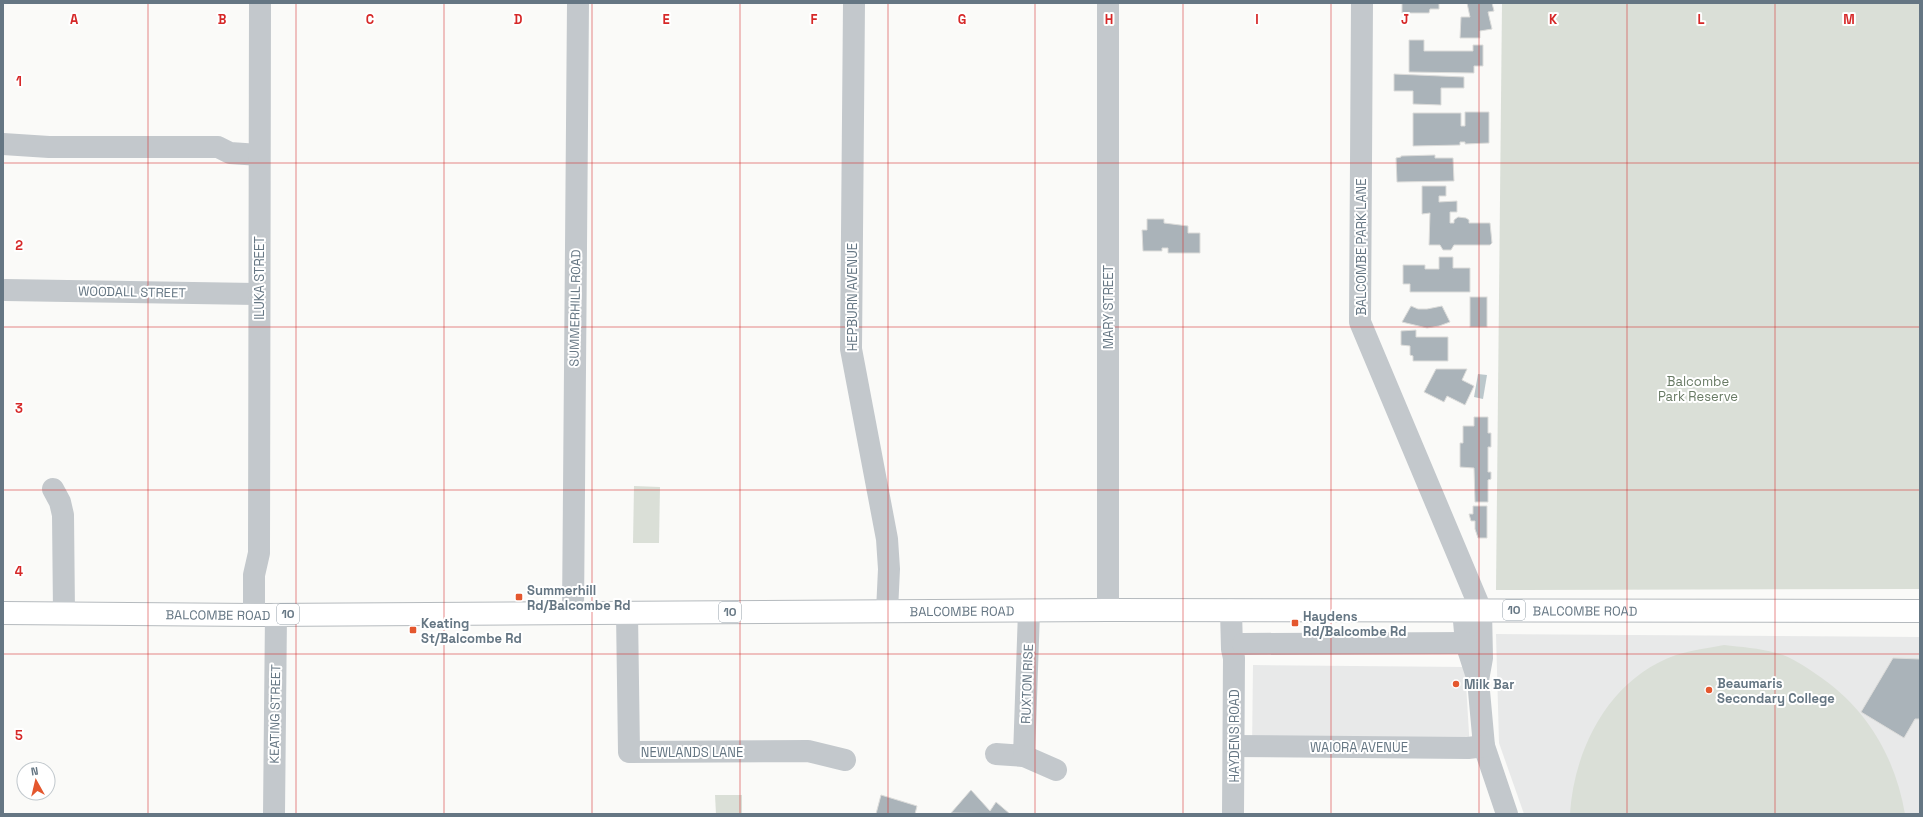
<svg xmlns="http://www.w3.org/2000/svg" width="1923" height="817" font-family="'Space Grotesk',sans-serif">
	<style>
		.built { fill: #e8e9e9 }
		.green { fill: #dadfd7 }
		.water { fill: #bbc7cb }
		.building { fill: #aab3b9; stroke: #dcdcda }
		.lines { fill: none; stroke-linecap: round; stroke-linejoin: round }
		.major-casing { stroke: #b5babe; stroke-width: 24 }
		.minor { stroke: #c3c8cc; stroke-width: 22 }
		.major { stroke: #fff; stroke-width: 22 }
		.grid { fill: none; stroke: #d62828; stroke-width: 1; stroke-opacity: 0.55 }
		.poi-dot { fill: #e4572e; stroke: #fff; stroke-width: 1.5 }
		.labels { text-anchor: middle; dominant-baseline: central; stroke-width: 4; stroke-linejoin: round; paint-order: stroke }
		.shield { fill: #fff; stroke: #939fa8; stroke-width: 1 }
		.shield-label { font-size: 12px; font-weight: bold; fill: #657683 }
		.street-label { font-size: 13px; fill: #657683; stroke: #fff }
		.park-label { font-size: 13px; fill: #687a64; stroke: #fff }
		.poi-label { font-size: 13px; font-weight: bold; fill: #657683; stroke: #fff; text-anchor: start }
		.grid-label { font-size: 13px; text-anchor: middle; font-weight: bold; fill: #d62828; stroke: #fff; stroke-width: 4; stroke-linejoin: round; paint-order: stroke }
	</style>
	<rect width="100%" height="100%" fill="#fafaf8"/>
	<g class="built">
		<path d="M1496 634 1920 637V814H1524L1499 743Z"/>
		<path d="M1253 665 1465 667 1470 750H1252Z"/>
	</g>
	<g class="green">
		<path d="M1502 3H1920V589L1496 590Z"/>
		<path d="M634 486 660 487 659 543H633Z"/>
		<path d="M1724 645C1741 647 1759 648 1776 653 1790 656 1804 666 1816 674 1866 707 1895 756 1905 814H1570C1574 748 1610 678 1676 655 1692 650 1708 648 1724 645Z"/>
		<path d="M715 795H742V814H716Z"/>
	</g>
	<path class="water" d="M1478 374 1487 375 1483 399 1474 397Z"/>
	<g class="building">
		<path d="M1402 3H1439V9H1430L1429 13H1402Z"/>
		<path d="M1467 3H1492L1494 11 1488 12 1492 29 1480 31V38H1460L1461 17H1470Z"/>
		<path d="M1409 40H1424V51H1473V45H1483V66H1474V73L1409 72Z"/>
		<path d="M1394 74 1464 77V88H1441V105L1413 104V91H1394Z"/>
		<path d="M1465 112H1489V143L1465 144V142H1460V145L1413 146V113H1461V126H1465Z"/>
		<path d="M1435 155V158H1453L1454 181 1397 182 1396 158 1401 157V156Z"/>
		<path d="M1422 186H1446V196H1439V202L1457 201V212H1450V223H1454V220L1458 217 1466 218 1469 220V223H1490L1492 243 1490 245H1454L1451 250H1443L1440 245H1429L1430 213 1422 214Z"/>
		<path d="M1147 219H1164V223L1188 226V233H1200V253H1168V248H1162V251H1143L1142 230H1147Z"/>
		<path d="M1439 257H1453V268H1470V292H1410V284H1403V265H1425V269H1439Z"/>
		<rect x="1470" y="297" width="17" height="30"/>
		<path d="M1411 306 1418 309H1427L1442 306 1450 322 1439 326 1427 328 1402 322Z"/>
		<path d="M1416 330V337H1448V361H1413V356L1410 355V346L1401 345V331Z"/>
		<path d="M1436 369H1467L1462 380 1474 386 1465 405 1447 396 1444 402 1424 392Z"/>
		<path d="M1474 417H1488V433H1491V447H1488V472H1491V479L1488 480V502H1475L1474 468 1460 467V443H1463V426H1474Z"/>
		<path d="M1473 506H1487V538H1478L1475 529V521H1471L1469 514H1473Z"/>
		<path d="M1893 658 1920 659V719H1915L1904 738 1861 712Z"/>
		<path d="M971 790 990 811 996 802 1010 814 951 813Z"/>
		<path d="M881 795 917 806 915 814H876Z"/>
	</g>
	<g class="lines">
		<defs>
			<g id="major">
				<path id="s1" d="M3 613 263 615 1108 610 1920 611"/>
			</g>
		</defs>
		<use href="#major" class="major-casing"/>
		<g class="minor">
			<path d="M854 3 851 349 887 539 889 569 887 611"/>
			<path d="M1108 3V610"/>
			<path d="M1362 3 1360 322 1481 610 1482 658 1478 680"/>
			<path d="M3 144 49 147H218L230 153 259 155"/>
			<path d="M5 290 259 294"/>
			<path d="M53 489 60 502 63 515 64 613"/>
			<path d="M1231 610 1232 649 1234 658 1233 814"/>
			<path d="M1463 610 1466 643 1478 680 1484 746 1507 814"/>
			<path d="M573 613 578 3"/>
			<path d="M627 613 629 752 808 751 845 760"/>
			<path d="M254 615V575L259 553 260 3"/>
			<path d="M1243 644 1466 643"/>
			<path d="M1234 746 1468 748 1484 746"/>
			<path d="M996 754 1024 756 1029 611"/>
			<path d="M1024 756 1056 770"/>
			<path d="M274 814 276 614"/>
		</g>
		<use href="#major" class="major"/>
	</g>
	<path class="grid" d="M148 3V814M296 3V814M444 3V814M592 3V814M740 3V814M888 3V814M1035 3V814M1183 3V814M1331 3V814M1479 3V814M1627 3V814M1775 3V814M3 163H1920M3 327H1920M3 490H1920M3 654H1920"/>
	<g class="poi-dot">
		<rect x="515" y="593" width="8" height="8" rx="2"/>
		<rect x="1291" y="619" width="8" height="8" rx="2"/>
		<rect x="409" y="626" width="8" height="8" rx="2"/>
		<circle cx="1456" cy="684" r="4"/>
		<circle cx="1709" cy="690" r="4"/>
	</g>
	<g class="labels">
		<g class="shield">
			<rect x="1503" y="600" width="22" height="20" rx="3"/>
			<rect x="719" y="602" width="22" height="20" rx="3"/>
			<rect x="277" y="604" width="22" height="20" rx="3"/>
		</g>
		<g class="shield-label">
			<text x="1514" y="610">10</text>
			<text x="730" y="612">10</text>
			<text x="288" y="614">10</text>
		</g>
		<g class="street-label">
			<text transform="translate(1361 247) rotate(-90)">BALCOMBE PARK LANE</text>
			<text transform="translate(259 278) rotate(-90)">ILUKA STREET</text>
			<text transform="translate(132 292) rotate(1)">WOODALL STREET</text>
			<text transform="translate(852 297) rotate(-90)">HEPBURN AVENUE</text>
			<text transform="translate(1108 307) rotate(-90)">MARY STREET</text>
			<text transform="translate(575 308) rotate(-89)">SUMMERHILL ROAD</text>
			<text stroke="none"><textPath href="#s1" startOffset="959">BALCOMBE ROAD</textPath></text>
			<text stroke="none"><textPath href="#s1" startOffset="1582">BALCOMBE ROAD</textPath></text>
			<text stroke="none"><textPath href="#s1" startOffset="215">BALCOMBE ROAD</textPath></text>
			<text transform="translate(1027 684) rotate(-88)">RUXTON RISE</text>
			<text transform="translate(275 714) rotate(-89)">KEATING STREET</text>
			<text transform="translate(1234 736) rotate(-90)">HAYDENS ROAD</text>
			<text x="1359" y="747">WAIORA AVENUE</text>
			<text x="692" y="752">NEWLANDS LANE</text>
		</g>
		<g class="park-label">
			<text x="1698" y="381">Balcombe<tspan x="1698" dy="15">Park Reserve</tspan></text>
		</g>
		<g class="poi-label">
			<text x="527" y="590">Summerhill<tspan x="527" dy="15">Rd/Balcombe Rd</tspan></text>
			<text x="1303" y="616">Haydens<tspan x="1303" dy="15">Rd/Balcombe Rd</tspan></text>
			<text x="421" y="623">Keating<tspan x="421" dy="15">St/Balcombe Rd</tspan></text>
			<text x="1717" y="683">Beaumaris<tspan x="1717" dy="15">Secondary College</tspan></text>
			<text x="1464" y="684">Milk Bar</text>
		</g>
	</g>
	<g class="grid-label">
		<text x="74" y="24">A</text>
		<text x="222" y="24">B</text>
		<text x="370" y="24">C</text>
		<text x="518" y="24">D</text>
		<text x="666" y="24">E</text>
		<text x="814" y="24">F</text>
		<text x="962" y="24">G</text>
		<text x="1109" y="24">H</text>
		<text x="1257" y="24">I</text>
		<text x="1405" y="24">J</text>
		<text x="1553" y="24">K</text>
		<text x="1701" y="24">L</text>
		<text x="1849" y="24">M</text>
		<text x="19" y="86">1</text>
		<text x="19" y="250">2</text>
		<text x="19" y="413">3</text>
		<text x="19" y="576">4</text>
		<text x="19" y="740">5</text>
	</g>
	<rect width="1923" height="817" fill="none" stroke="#657683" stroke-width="8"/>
	<g transform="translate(36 781) rotate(352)"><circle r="19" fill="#ffffff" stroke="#c1c8cd"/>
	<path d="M0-3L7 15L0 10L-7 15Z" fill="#e4572e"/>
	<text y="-6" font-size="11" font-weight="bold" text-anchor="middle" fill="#657683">N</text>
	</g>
</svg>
